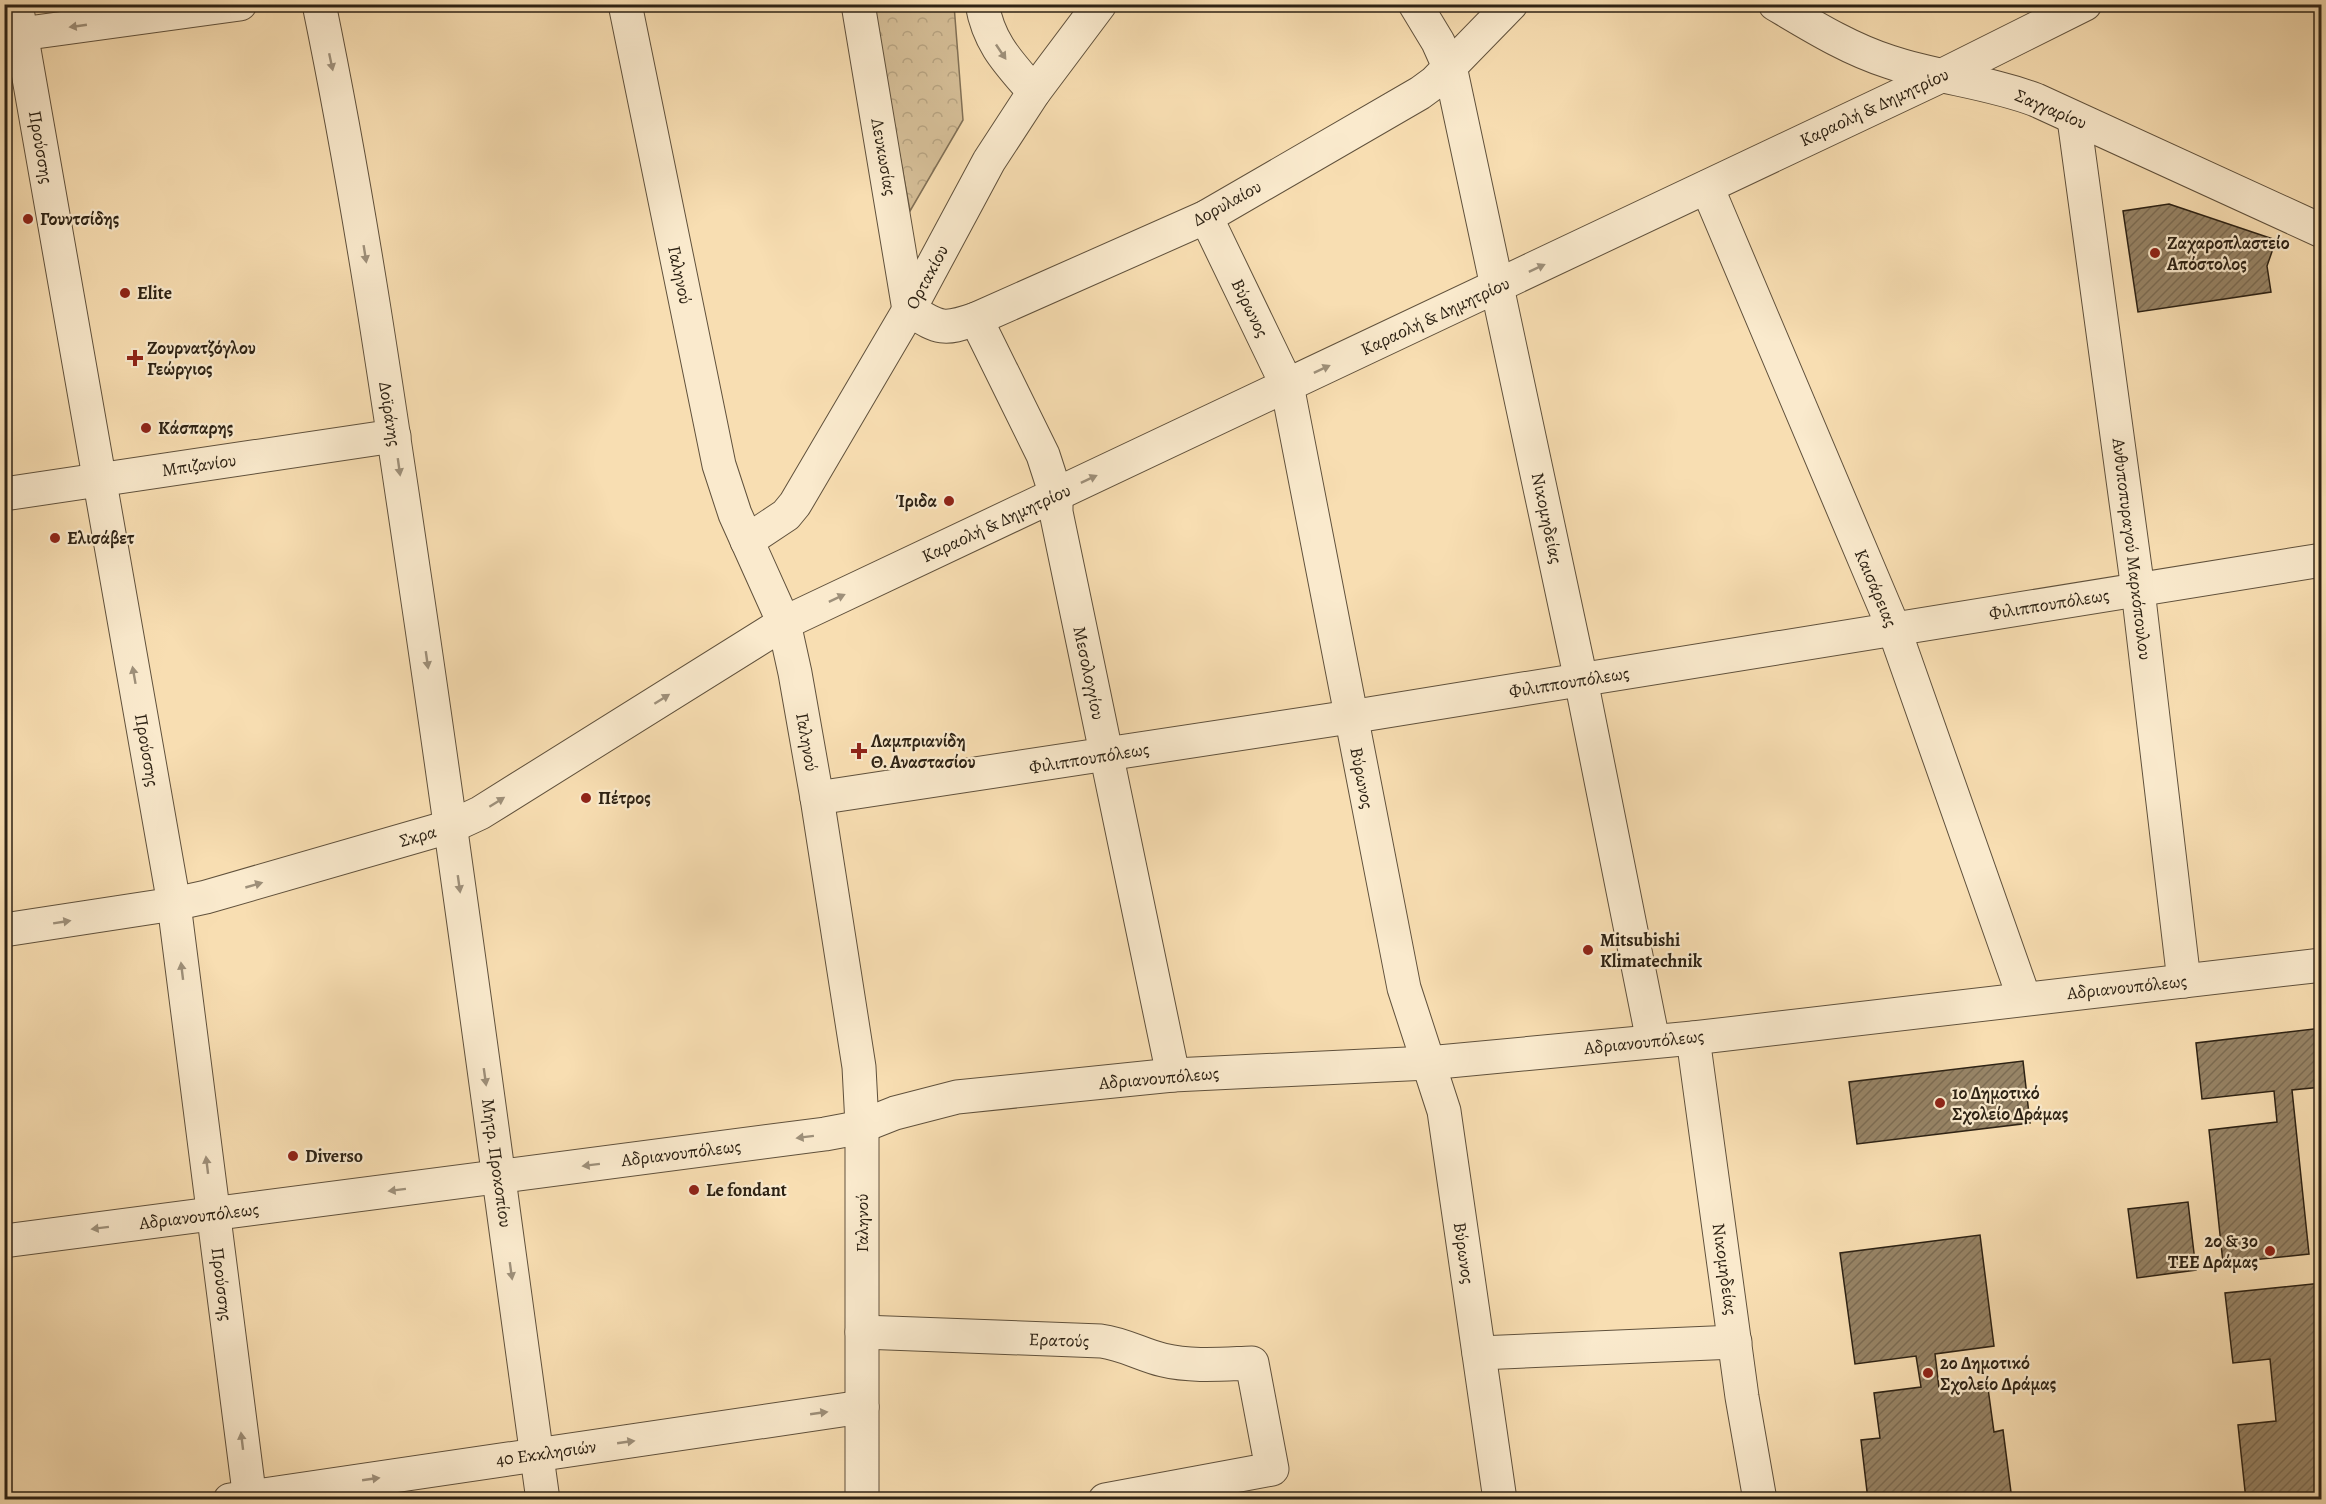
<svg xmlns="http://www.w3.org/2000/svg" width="2326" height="1504" font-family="Alegreya,serif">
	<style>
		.park { fill: url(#park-crowns); stroke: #817056; stroke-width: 1.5 }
		.building { fill: url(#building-hatch); stroke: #2d2214; stroke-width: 1.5 }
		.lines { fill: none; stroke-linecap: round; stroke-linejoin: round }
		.minor-casing { stroke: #60513c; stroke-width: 35 }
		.minor { stroke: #faeacd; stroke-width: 33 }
		.oneway { fill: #9e907a }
		.poi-dot { fill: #8f2418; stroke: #faeacd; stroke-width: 2 }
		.labels { text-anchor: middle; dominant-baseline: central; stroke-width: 4.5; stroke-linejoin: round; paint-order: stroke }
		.street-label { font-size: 18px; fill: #2d2214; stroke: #faeacd }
		.poi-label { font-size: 18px; font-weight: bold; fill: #2d2214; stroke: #faeacd; text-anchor: start }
	</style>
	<defs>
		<pattern id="park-crowns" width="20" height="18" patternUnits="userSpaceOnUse" patternTransform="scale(1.5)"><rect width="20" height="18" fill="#d5be97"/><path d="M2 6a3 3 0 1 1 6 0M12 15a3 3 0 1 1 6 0" fill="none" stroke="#b7a381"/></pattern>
		<pattern id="building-hatch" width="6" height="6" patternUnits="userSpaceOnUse" patternTransform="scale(1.5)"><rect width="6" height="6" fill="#978466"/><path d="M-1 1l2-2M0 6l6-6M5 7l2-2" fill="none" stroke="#7c6c53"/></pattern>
	</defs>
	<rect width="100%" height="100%" fill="#f8deb2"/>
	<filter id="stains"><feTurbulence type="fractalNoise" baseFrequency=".00333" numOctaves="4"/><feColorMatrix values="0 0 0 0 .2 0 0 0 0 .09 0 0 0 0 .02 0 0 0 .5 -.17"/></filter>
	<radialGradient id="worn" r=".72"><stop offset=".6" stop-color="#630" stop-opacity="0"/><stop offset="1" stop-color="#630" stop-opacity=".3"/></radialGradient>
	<path class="park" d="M872 5H954L963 120 910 211Z"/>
	<g class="building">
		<path d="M2169 204 2276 240 2267 266 2271 292 2138 312 2123 211Z"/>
		<path d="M2322 1028V1087L2292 1090 2309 1254 2223 1263 2209 1130 2277 1122 2274 1091 2202 1099 2196 1043Z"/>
		<path d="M2023 1061 2030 1123 1857 1144 1849 1082Z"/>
		<path d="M2188 1202 2196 1270 2137 1278 2128 1209Z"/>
		<path d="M1980 1235 1994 1346 1935 1354 1939 1388 1987 1381 1994 1432 2003 1430 2012 1500H1868L1861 1440 1880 1438 1874 1393 1921 1387 1916 1356 1855 1364 1840 1253Z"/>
		<path d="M2322 1283V1500H2246L2238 1425 2276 1421 2270 1359 2233 1363 2225 1293Z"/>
	</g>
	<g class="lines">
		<defs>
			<g id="minor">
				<path d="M16 4 174 904 250 1500"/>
				<path d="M319 4C358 193 386 383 414 574 460 882 500 1191 543 1500"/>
				<path d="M625 4 719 465 735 514 784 623 795 673 817 798 859 1067 862 1125V1500"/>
				<path d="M858 4 909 310C939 328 942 331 976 319L1206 217 1420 93 1435 82 1511 4"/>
				<path d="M982 4C989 44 1009 63 1034 92"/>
				<path d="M1415 4 1438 42 1451 71 1581 680 1653 1041"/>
				<path d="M1775 4C1812 26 1849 49 1890 62 1938 78 1989 82 2036 100L2322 231"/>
				<path d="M4 34H21L240 4"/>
				<path d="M2074 119 2138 590 2184 981"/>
				<path d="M1707 187 1894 629 2024 998"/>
				<path d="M1206 217 1287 385 1404 988 1444 1111 1500 1500"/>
				<path d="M976 319 1043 455 1056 495V512L1173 1075"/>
				<path d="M4 494 394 436"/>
				<path d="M747 541 786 515 795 504 909 310 989 161 1034 92 1100 4"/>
				<path d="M817 798 1350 717 2322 560"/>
				<path d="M4 930 174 904 206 897 452 826 480 813 784 623 1943 75 2085 4"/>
				<path d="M1693 1038 1742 1397 1760 1500"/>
				<path d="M4 1241 825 1134 857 1128 895 1113 957 1097 1173 1075 1428 1063 1693 1038 2322 965"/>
				<path d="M862 1332 1101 1341C1124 1344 1142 1355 1163 1360 1192 1367 1223 1364 1252 1363L1272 1469 1105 1500"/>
				<path d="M1479 1353 1735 1342"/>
				<path d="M230 1500 862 1407"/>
			</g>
		</defs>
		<use href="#minor" class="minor-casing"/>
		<use href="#minor" class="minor"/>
	</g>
	<defs><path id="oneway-solid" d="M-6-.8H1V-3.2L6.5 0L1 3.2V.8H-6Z" transform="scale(1.5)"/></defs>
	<g class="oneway">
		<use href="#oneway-solid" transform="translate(78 26) rotate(172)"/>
		<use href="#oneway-solid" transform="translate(1001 52) rotate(56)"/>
		<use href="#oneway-solid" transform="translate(331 62) rotate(78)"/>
		<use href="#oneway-solid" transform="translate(365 254) rotate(81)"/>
		<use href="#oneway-solid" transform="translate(1537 268) rotate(-25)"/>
		<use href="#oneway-solid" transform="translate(1322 369) rotate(-25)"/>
		<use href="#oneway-solid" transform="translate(399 467) rotate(82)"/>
		<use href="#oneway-solid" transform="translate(1089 479) rotate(-25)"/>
		<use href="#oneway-solid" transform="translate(837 598) rotate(-25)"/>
		<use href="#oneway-solid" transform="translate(427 660) rotate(82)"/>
		<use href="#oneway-solid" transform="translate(134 675) rotate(-100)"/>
		<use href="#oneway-solid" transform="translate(662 699) rotate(-32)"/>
		<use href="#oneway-solid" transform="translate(497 802) rotate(-32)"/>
		<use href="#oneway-solid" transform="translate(459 884) rotate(82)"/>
		<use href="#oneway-solid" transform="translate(254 885) rotate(-16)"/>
		<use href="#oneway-solid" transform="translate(62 922) rotate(-9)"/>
		<use href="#oneway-solid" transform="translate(182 971) rotate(-97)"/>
		<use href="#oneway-solid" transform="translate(485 1077) rotate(82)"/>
		<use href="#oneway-solid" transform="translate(805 1137) rotate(173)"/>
		<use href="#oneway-solid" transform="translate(207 1165) rotate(-97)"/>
		<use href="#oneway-solid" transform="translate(591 1165) rotate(173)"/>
		<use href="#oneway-solid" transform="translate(397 1190) rotate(173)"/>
		<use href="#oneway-solid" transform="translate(100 1228) rotate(173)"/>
		<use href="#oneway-solid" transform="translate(511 1271) rotate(82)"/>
		<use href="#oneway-solid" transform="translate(819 1413) rotate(-8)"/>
		<use href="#oneway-solid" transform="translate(242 1441) rotate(-97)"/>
		<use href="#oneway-solid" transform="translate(626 1442) rotate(-8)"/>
		<use href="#oneway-solid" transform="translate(371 1479) rotate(-8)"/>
	</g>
	<g class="poi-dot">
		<circle cx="28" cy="219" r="6"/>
		<circle cx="2155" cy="253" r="6"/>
		<circle cx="125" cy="293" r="6"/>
		<path d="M132 349h6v6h6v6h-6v6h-6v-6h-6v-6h6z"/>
		<circle cx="146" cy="428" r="6"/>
		<circle cx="949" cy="501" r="6"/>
		<circle cx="55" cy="538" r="6"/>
		<path d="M856 742h6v6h6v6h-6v6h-6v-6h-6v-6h6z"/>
		<circle cx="586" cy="798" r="6"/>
		<circle cx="1588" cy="950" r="6"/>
		<circle cx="1940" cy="1103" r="6"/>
		<circle cx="293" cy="1156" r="6"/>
		<circle cx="694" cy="1190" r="6"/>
		<circle cx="2270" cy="1251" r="6"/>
		<circle cx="1928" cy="1373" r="6"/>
	</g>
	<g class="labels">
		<g class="street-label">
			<text transform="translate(1874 107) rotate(-25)">Καραολή &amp; Δημητρίου</text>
			<text transform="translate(2051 109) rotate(23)">Σαγγαρίου</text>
			<text transform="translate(41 147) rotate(80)">Προύσσης</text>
			<text transform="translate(884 157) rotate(80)">Λευκωσίας</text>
			<text transform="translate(1227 203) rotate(-29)">Δορυλαίου</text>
			<text transform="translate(680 275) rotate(78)">Γαληνού</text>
			<text transform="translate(927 277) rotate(-62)">Ορτακίου</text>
			<text transform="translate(1250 308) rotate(64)">Βύρωνος</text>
			<text transform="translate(1435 316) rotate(-25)">Καραολή &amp; Δημητρίου</text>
			<text transform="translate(390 414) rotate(81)">Δοϊράνης</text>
			<text transform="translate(199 465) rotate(-8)">Μπιζανίου</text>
			<text transform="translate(1547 518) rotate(78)">Νικομηδείας</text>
			<text transform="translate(996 523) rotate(-25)">Καραολή &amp; Δημητρίου</text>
			<text transform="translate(2132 549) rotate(83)">Ανθυποπυραγού Μαρκόπουλου</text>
			<text transform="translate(1876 588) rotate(67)">Καισάρειας</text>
			<text transform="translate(2049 604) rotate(-9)">Φιλιππουπόλεως</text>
			<text transform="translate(1089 673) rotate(78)">Μεσολογγίου</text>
			<text transform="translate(1569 682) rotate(-9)">Φιλιππουπόλεως</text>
			<text transform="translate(807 742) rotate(80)">Γαληνού</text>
			<text transform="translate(147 750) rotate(80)">Προύσσης</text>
			<text transform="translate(1089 758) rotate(-9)">Φιλιππουπόλεως</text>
			<text transform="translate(1362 778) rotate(79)">Βύρωνος</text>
			<text transform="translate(418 836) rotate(-16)">Σκρα</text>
			<text transform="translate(2127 987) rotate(-6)">Αδριανουπόλεως</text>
			<text transform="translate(1644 1042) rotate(-6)">Αδριανουπόλεως</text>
			<text transform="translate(1159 1078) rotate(-5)">Αδριανουπόλεως</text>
			<text transform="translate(681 1153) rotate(-7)">Αδριανουπόλεως</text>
			<text transform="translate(497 1163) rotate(82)">Μητρ. Προκοπίου</text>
			<text transform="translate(199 1216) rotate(-7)">Αδριανουπόλεως</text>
			<text transform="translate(862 1223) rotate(-90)">Γαληνού</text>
			<text transform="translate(1464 1253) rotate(82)">Βύρωνος</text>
			<text transform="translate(1725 1269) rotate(82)">Νικομηδείας</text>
			<text transform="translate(222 1284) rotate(83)">Προύσσης</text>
			<text transform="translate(1059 1340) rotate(2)">Ερατούς</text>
			<text transform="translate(546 1453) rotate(-8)">40 Εκκλησιών</text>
		</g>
		<g class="poi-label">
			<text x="40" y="219">Γουντσίδης</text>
			<text x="2167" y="243">Ζαχαροπλαστείο<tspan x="2167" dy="21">Απόστολος</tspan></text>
			<text x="137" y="293">Elite</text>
			<text x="147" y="348">Ζουρνατζόγλου<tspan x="147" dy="21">Γεώργιος</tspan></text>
			<text x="158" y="428">Κάσπαρης</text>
			<text x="937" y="501" text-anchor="end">Ίριδα</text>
			<text x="67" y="538">Ελισάβετ</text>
			<text x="871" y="741">Λαμπριανίδη<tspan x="871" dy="21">Θ. Αναστασίου</tspan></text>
			<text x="598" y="798">Πέτρος</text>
			<text x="1600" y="940">Mitsubishi<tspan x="1600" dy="21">Klimatechnik</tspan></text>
			<text x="1952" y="1093">1ο Δημοτικό<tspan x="1952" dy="21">Σχολείο Δράμας</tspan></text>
			<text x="305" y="1156">Diverso</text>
			<text x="706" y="1190">Le fondant</text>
			<text x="2258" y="1241" text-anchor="end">2ο &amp; 3ο<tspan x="2258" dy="21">ΤΕΕ Δράμας</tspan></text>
			<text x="1940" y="1363">2ο Δημοτικό<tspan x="1940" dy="21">Σχολείο Δράμας</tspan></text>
		</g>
	</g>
	<rect width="2326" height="1504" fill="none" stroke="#f8deb2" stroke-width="24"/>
	<rect x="6" y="6" width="2314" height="1492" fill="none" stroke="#2d2214" stroke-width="3"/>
	<rect x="12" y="12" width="2302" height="1480" fill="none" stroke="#2d2214" stroke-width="1.5"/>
	<rect width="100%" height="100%" filter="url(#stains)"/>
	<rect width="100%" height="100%" fill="url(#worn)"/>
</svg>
